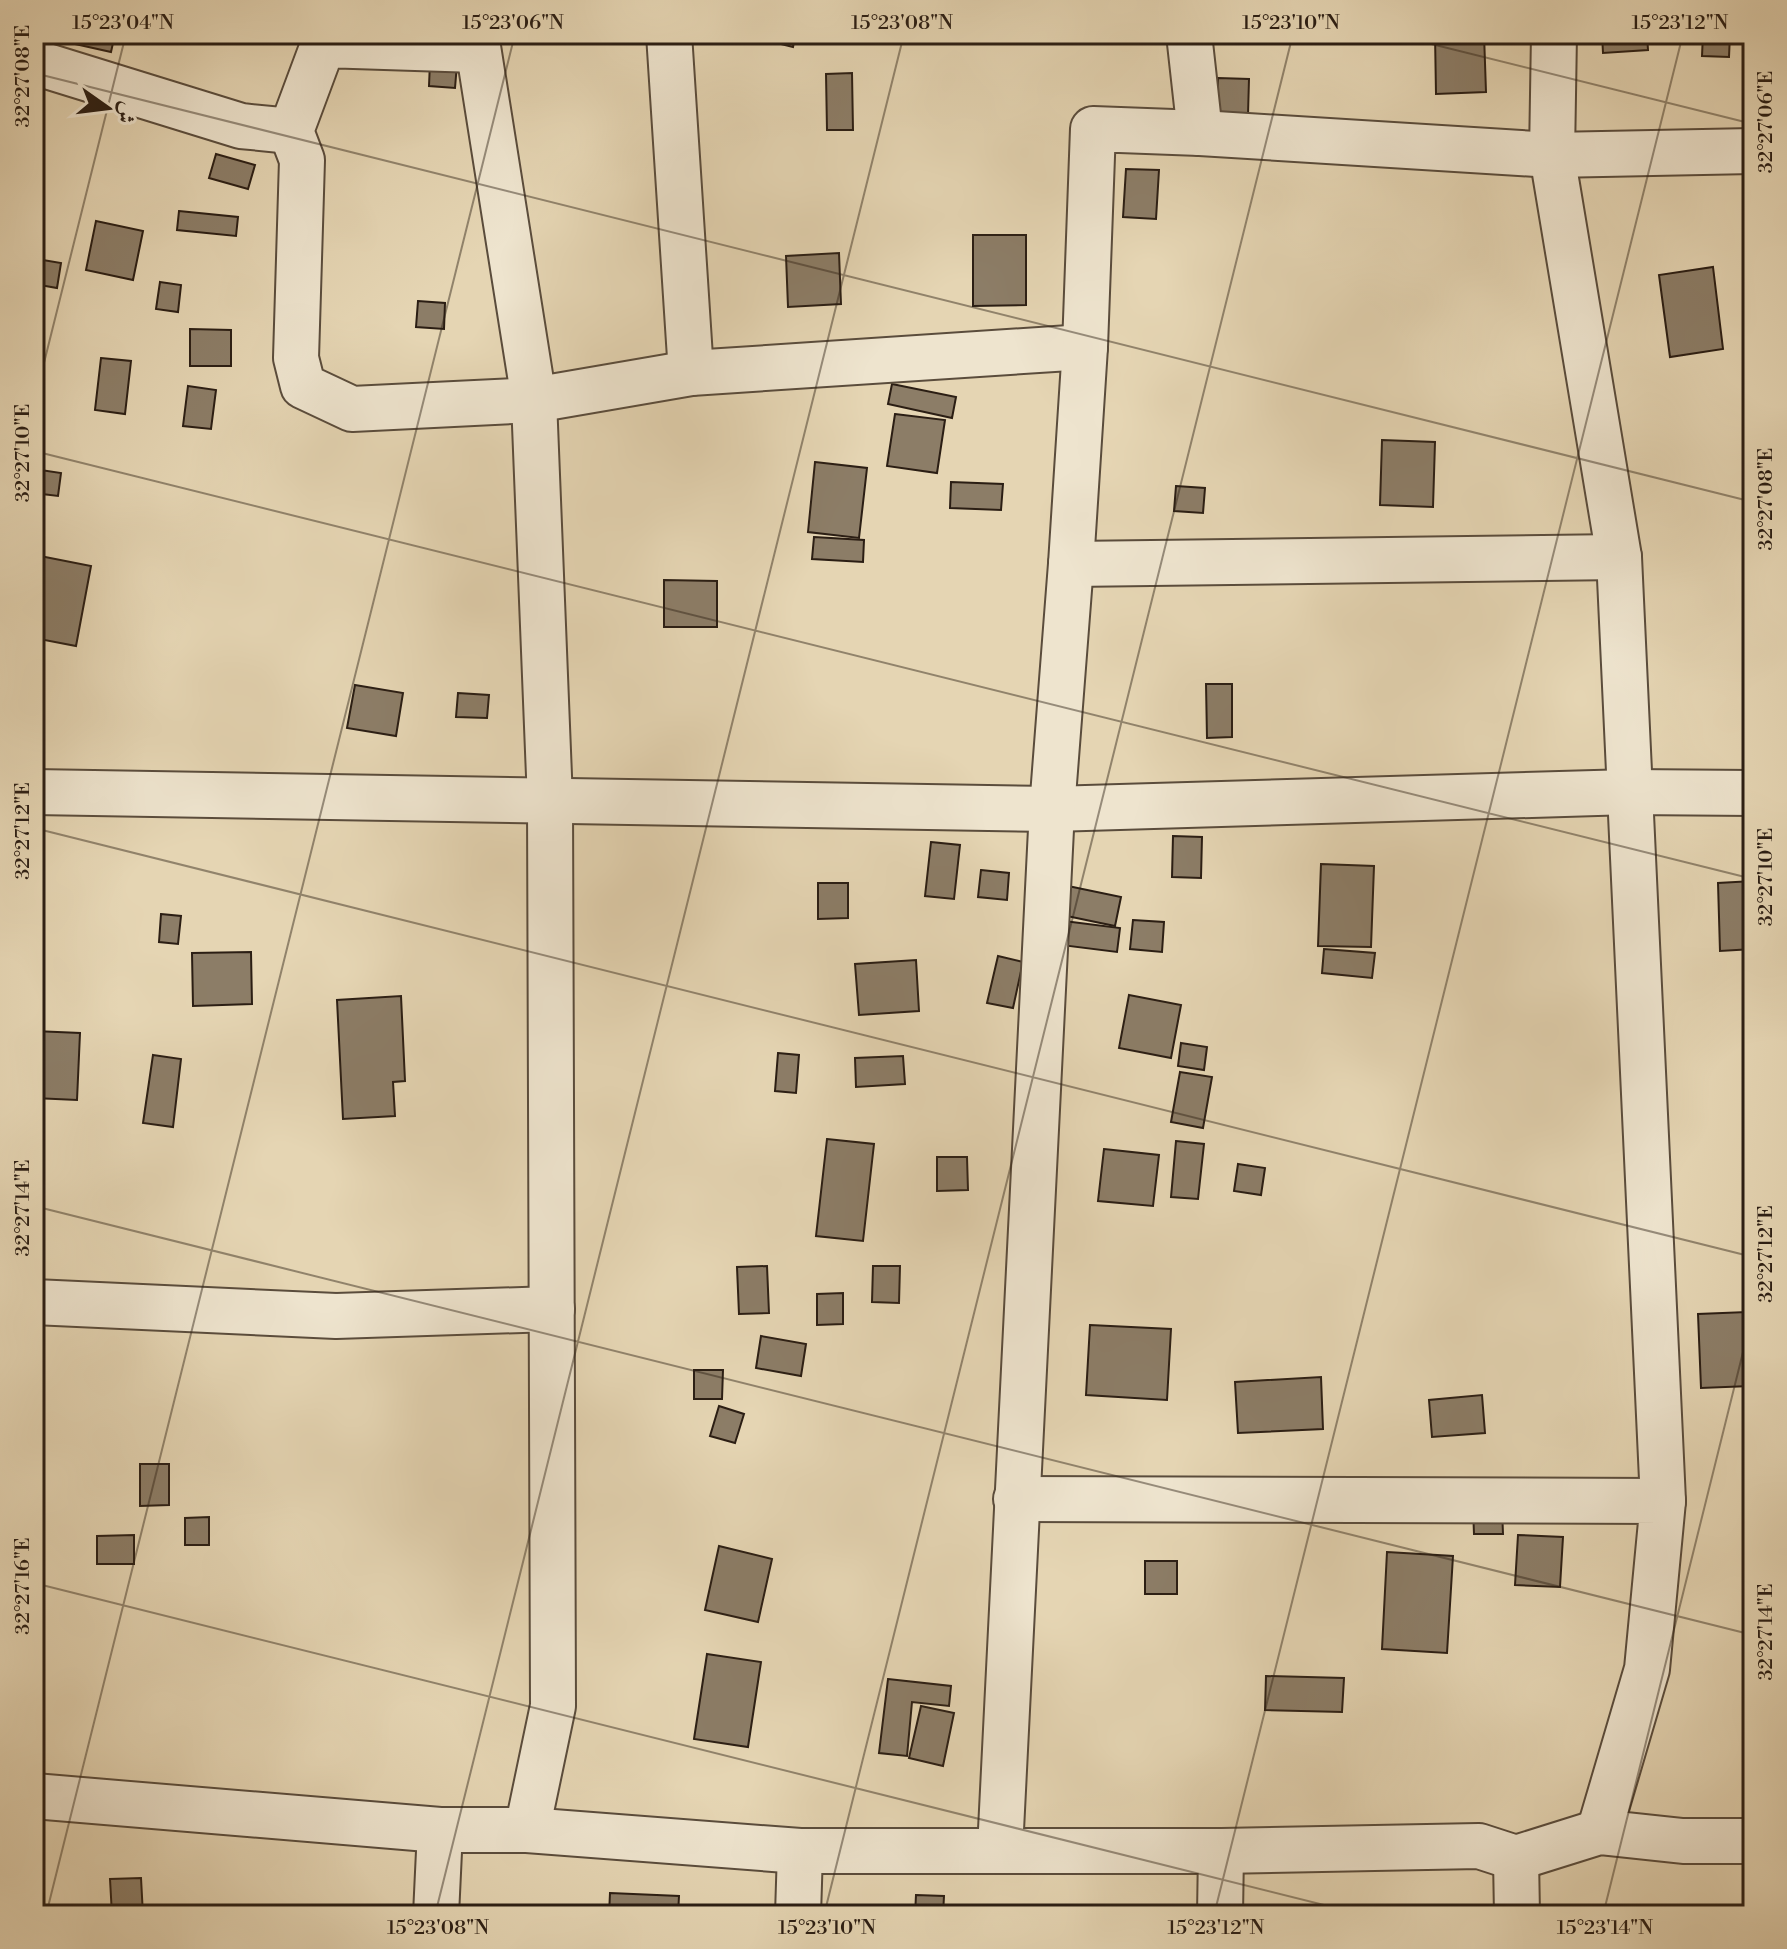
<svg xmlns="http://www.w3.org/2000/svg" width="1787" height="1949" font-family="'Libre Bodoni',Amiri,serif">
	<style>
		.building { fill: #8c7d67; stroke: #2b1e14; stroke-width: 2 }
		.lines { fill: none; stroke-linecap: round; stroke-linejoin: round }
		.minor-casing { stroke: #5a4c3c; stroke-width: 48 }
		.minor { stroke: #eee4ce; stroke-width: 44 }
		.ticks { fill: none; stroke: #2b1e14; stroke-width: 2; stroke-opacity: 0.45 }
		.neatline { fill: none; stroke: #2b1e14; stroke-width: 3 }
		.ticks-label { font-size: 20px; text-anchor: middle; fill: #2b1e14 }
	</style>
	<rect width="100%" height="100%" fill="#e5d5b3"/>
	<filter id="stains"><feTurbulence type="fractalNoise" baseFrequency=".0025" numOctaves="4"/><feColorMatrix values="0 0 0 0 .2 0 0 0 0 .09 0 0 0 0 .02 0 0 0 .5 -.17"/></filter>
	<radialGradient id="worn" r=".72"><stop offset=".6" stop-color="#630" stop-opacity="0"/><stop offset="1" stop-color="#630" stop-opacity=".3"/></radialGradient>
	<g class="building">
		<path d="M68 34H115L111 52 66 42Z"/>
		<path d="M741 34H796L793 47Z"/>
		<path d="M1435 34H1484L1486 92 1436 94Z"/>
		<path d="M1602 34H1647L1648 50 1603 53Z"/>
		<path d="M1703 34H1730L1729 57 1702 56Z"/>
		<path d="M430 62 457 64 455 88 429 86Z"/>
		<path d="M852 73 853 130H827L826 74Z"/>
		<path d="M1218 78 1249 79 1248 115H1217Z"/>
		<path d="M216 154 255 165 248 189 209 178Z"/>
		<path d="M1126 169 1159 170 1156 219 1123 217Z"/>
		<path d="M179 211 238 217 236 236 177 230Z"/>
		<path d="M96 221 143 231 133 280 86 270Z"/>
		<path d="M973 235H1026V305L973 306Z"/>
		<path d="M839 253 841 304 788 307 786 256Z"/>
		<path d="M37 259 61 263 57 288 34 284Z"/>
		<path d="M1713 267 1723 349 1670 357 1659 275Z"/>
		<path d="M160 282 181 285 178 312 156 309Z"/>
		<path d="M418 301 445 303 444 329 416 327Z"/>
		<path d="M190 329 231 330V366H190Z"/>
		<path d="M101 358 131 361 125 414 95 410Z"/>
		<path d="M892 384 956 397 952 418 888 404Z"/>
		<path d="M188 386 216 390 211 429 183 426Z"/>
		<path d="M895 414 945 420 937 473 887 466Z"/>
		<path d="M1382 440 1435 442 1433 507 1380 505Z"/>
		<path d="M815 462 867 468 859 538 808 532Z"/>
		<path d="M34 469 61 473 58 496 34 493Z"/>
		<path d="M951 482 1003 484 1001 510 950 508Z"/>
		<path d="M1176 486 1205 488 1203 513 1174 511Z"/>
		<path d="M814 537 864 540 863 562 812 559Z"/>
		<path d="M35 555 91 566 76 646 34 638Z"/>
		<path d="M664 580 717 581V627H664Z"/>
		<path d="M1206 684H1232V737L1207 738Z"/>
		<path d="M355 685 403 693 396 736 347 728Z"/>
		<path d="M458 693 489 695 487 718 456 717Z"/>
		<path d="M1173 836 1202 837 1201 878 1172 877Z"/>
		<path d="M931 842 960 845 954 899 925 896Z"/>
		<path d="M34 857H41L39 883H34Z"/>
		<path d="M1321 864 1374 866 1371 947 1318 946Z"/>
		<path d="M981 870 1009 873 1007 900 978 897Z"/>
		<path d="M1753 881V949L1720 951 1718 883Z"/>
		<path d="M818 883H848V918L818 919Z"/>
		<path d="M1068 886 1121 897 1115 926 1062 915Z"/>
		<path d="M161 914 181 916 178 944 159 942Z"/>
		<path d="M1133 920 1164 922 1162 952 1130 949Z"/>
		<path d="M1064 921 1120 928 1117 952 1061 945Z"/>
		<path d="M1324 949 1375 953 1372 978 1322 973Z"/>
		<path d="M251 952 252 1004 193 1006 192 953Z"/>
		<path d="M998 956 1023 962 1013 1008 987 1003Z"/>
		<path d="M916 960 919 1011 859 1015 855 964Z"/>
		<path d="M1129 995 1181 1005 1171 1058 1119 1048Z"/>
		<path d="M401 996 405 1081 393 1082 395 1116 343 1119 337 1000Z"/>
		<path d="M34 1031 80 1033 77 1100 34 1098Z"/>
		<path d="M1181 1043 1207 1047 1204 1070 1178 1066Z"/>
		<path d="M778 1053 799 1055 796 1093 775 1091Z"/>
		<path d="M153 1055 181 1059 173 1127 143 1123Z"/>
		<path d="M903 1056 905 1084 856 1087 855 1058Z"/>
		<path d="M1180 1072 1212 1077 1203 1128 1171 1122Z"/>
		<path d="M827 1139 874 1144 863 1241 816 1236Z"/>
		<path d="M1176 1141 1204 1144 1198 1199 1171 1197Z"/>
		<path d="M1104 1149 1159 1155 1153 1206 1098 1201Z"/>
		<path d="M937 1157H967L968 1190 937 1191Z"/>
		<path d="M1238 1164 1265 1168 1261 1195 1234 1191Z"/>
		<path d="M767 1266 769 1313 739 1314 737 1267Z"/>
		<path d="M873 1266H900L899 1303 872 1302Z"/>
		<path d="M843 1293V1324L817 1325V1294Z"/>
		<path d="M1747 1312 1750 1386 1701 1388 1698 1314Z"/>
		<path d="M1090 1325 1171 1329 1167 1400 1086 1395Z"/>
		<path d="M761 1336 806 1344 801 1376 756 1368Z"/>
		<path d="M694 1370H723L722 1399H694Z"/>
		<path d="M1321 1377 1323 1429 1238 1433 1235 1382Z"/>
		<path d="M1482 1395 1485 1433 1432 1437 1429 1400Z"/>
		<path d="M719 1406 744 1414 735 1443 710 1436Z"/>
		<path d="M140 1464H169V1505L140 1506Z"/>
		<path d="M1473 1508H1502L1503 1534H1474Z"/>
		<path d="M209 1517V1545H185V1518Z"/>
		<path d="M134 1535V1564H97V1536Z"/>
		<path d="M1518 1535 1563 1537 1560 1587 1515 1585Z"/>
		<path d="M719 1546 772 1559 758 1622 705 1610Z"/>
		<path d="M1387 1552 1453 1556 1447 1653 1382 1649Z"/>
		<rect x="1145" y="1561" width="32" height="33"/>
		<path d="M707 1654 761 1662 748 1747 694 1739Z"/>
		<path d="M1266 1676 1344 1678 1342 1712 1265 1710Z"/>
		<path d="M888 1679 951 1686 949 1706 912 1702 907 1756 879 1753Z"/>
		<path d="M921 1706 954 1713 943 1766 909 1758Z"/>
		<path d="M141 1878 143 1915H112L110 1879Z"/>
		<path d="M610 1893 679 1896 678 1915H609Z"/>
		<path d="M916 1895 944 1896 943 1915H915Z"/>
	</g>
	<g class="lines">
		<defs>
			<g id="minor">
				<path d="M476 34 534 400 550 801 553 1706 527 1830"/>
				<path d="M669 34 691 373"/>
				<path d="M1189 34 1200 133"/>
				<path d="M1554 34 1552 155 1619 557 1663 1501"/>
				<path d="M477 50 323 45 291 131 302 160 296 358 303 386 352 409 534 400 691 373 1085 347"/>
				<path d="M34 62 241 126 291 131"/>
				<path d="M1071 564 1619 557"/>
				<path d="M34 792 1052 809 1630 792 1753 793"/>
				<path d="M34 1302 336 1316 552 1309"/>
				<path d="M1016 1499 1663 1501 1647 1669 1599 1832"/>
				<path d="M34 1796 440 1830H527L800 1851H1221L1479 1846 1516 1858 1599 1832 1683 1841H1753"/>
				<path d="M1000 1850 1052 809 1071 564 1085 347 1093 129 1200 133 1552 155 1753 151"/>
				<path d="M1516 1858 1517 1915"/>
				<path d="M436 1915 440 1830"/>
				<path d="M798 1915 800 1851"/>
				<path d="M1220 1915 1221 1851"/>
			</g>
		</defs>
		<use href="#minor" class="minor-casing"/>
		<use href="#minor" class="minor"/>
	</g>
	<path class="ticks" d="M1391 34 1753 124M34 73 1753 502M34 403 126 34M34 451 1753 879M34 828 1753 1257M34 1206 1753 1635M34 1583 1364 1915M46 1915 515 34M435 1915 904 34M824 1915 1293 34M1214 1915 1683 34M1603 1915 1753 1312"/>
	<rect width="1787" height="1949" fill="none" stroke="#e5d5b3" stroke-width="88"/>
	<g transform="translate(108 108) rotate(104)" stroke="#eee4ce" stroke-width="6" paint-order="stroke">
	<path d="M0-6L14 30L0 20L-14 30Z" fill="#2b1e14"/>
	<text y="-12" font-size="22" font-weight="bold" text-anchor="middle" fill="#2b1e14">ش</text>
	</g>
	<rect x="44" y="44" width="1699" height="1861" class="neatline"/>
	<g class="ticks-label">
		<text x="123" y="29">15°23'04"N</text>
		<text x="513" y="29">15°23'06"N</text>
		<text x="902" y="29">15°23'08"N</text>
		<text x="1291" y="29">15°23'10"N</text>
		<text x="1680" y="29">15°23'12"N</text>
		<text transform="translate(22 76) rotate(-90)" y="7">32°27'08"E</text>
		<text transform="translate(1765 122) rotate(-90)" y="7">32°27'06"E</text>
		<text transform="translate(22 453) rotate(-90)" y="7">32°27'10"E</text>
		<text transform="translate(1765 499) rotate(-90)" y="7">32°27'08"E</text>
		<text transform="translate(22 831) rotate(-90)" y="7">32°27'12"E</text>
		<text transform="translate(1765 877) rotate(-90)" y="7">32°27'10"E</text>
		<text transform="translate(22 1208) rotate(-90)" y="7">32°27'14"E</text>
		<text transform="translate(1765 1254) rotate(-90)" y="7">32°27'12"E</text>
		<text transform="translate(22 1586) rotate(-90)" y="7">32°27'16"E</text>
		<text transform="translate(1765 1632) rotate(-90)" y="7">32°27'14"E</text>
		<text x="438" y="1934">15°23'08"N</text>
		<text x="827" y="1934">15°23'10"N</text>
		<text x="1216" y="1934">15°23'12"N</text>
		<text x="1605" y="1934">15°23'14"N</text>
	</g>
	<rect width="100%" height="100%" filter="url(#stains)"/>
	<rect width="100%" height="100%" fill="url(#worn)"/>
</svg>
